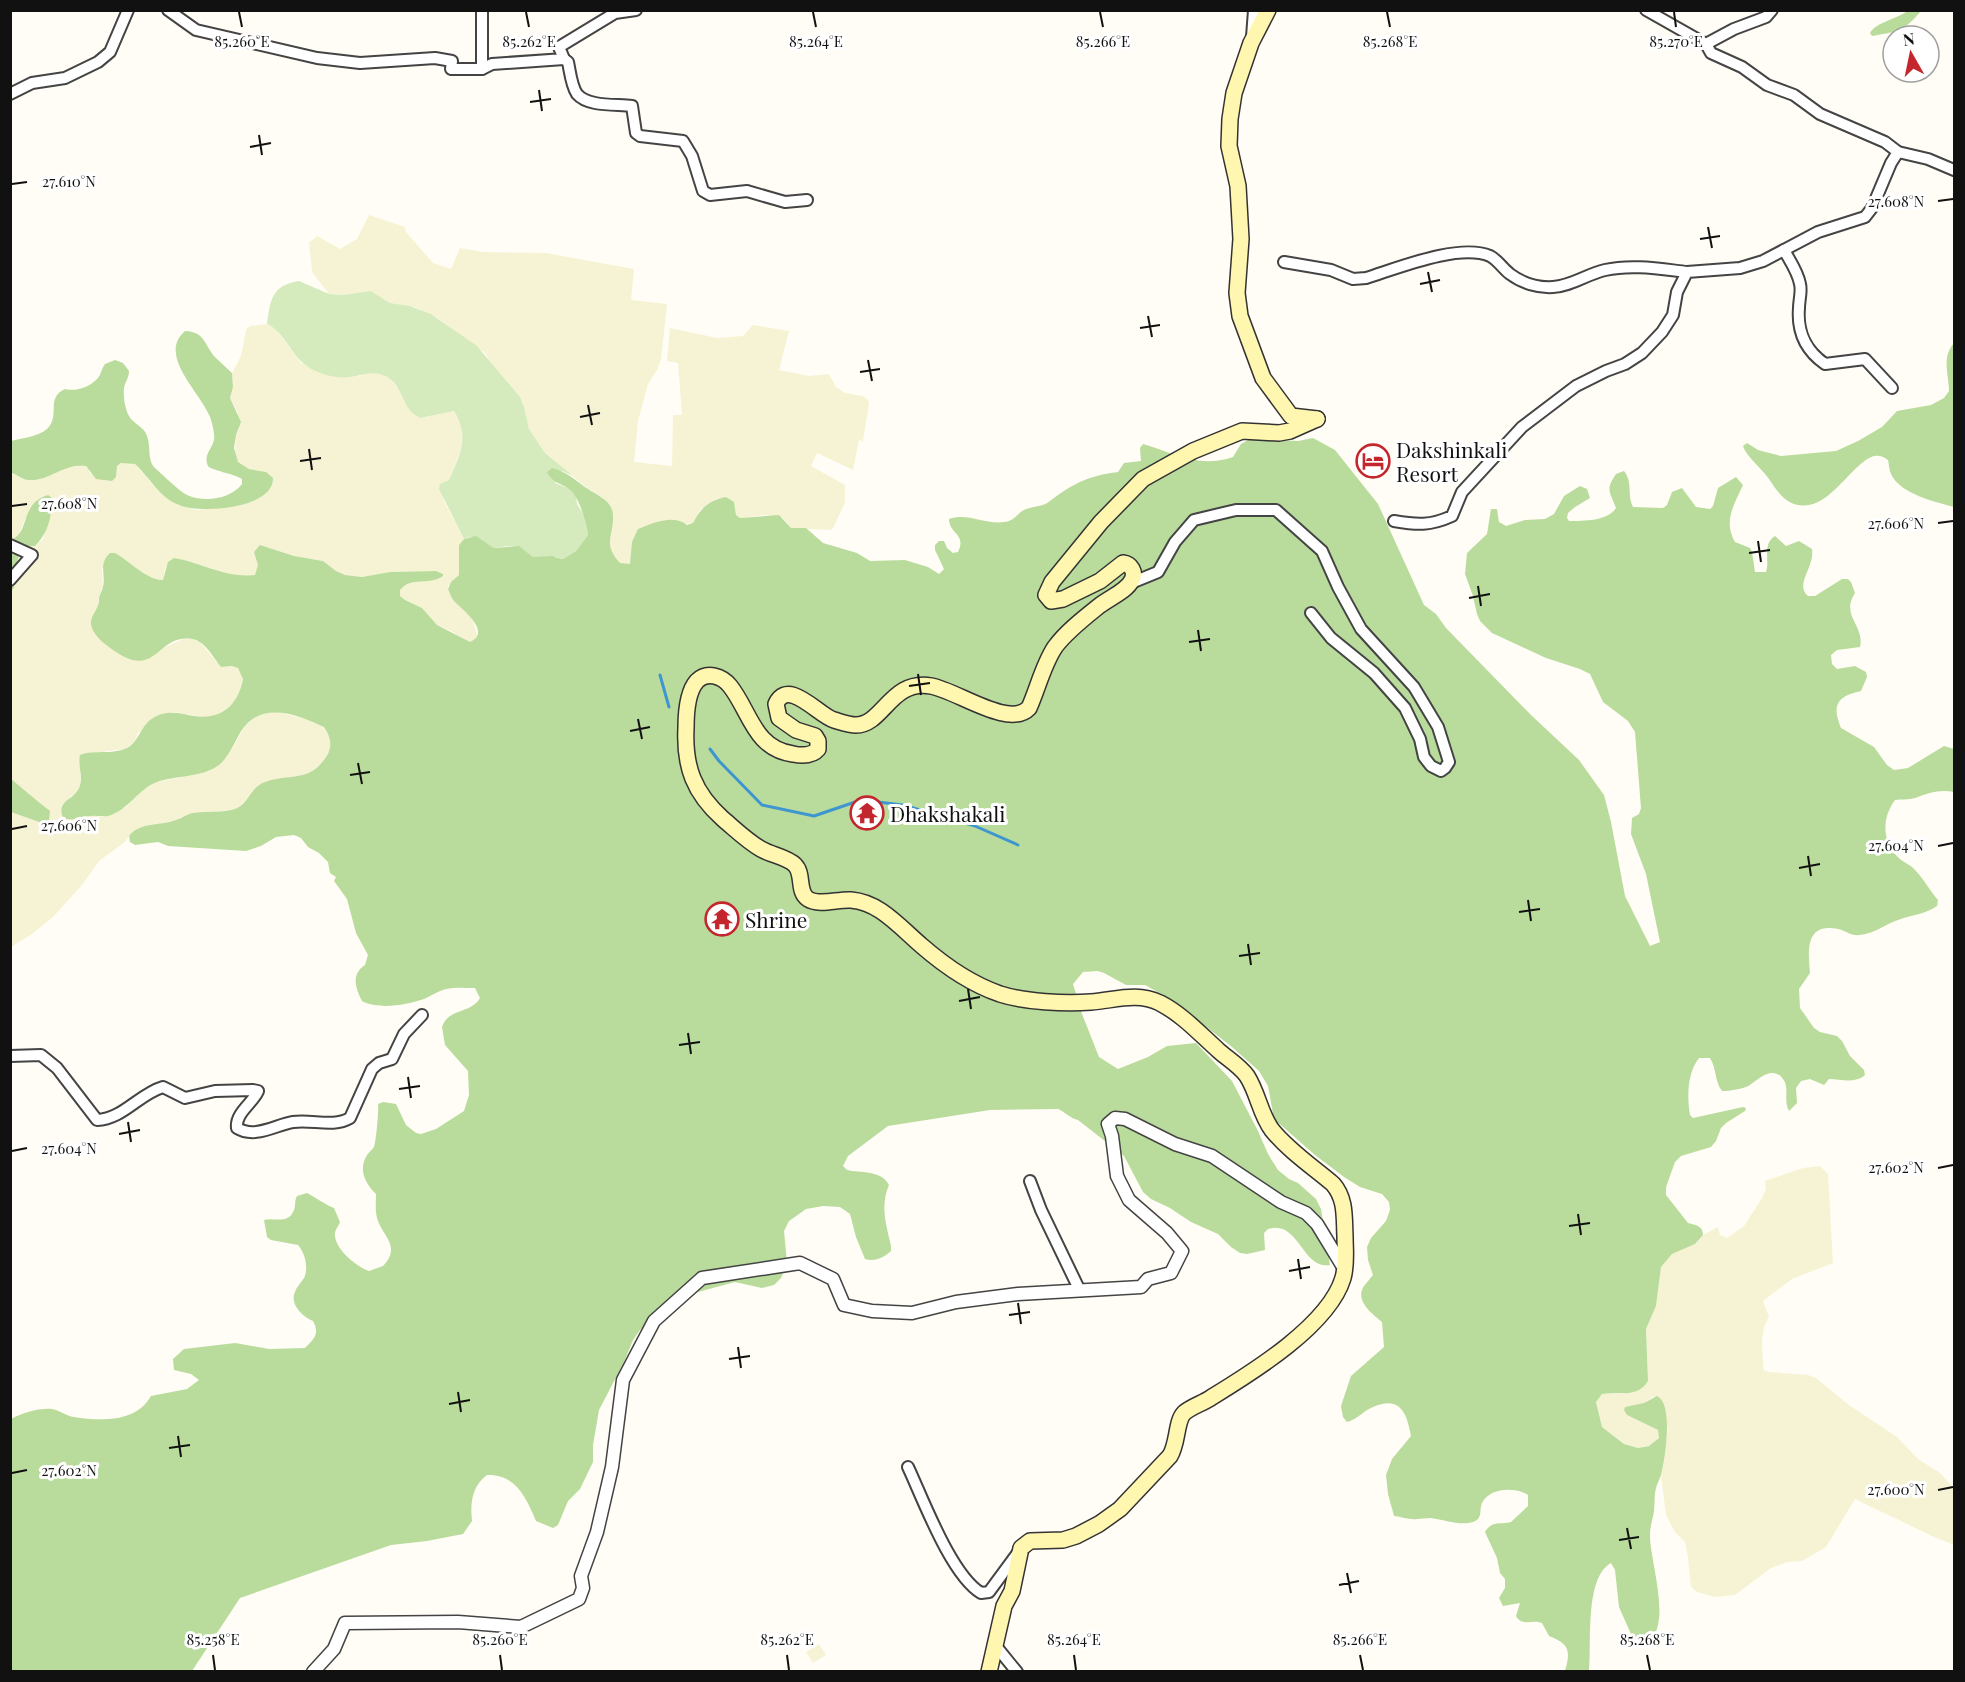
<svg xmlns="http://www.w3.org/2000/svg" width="1965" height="1682" font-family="'Playfair Display',serif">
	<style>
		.farmland { fill: #f6f3d4 }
		.green { fill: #d5ebbd }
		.forest { fill: #b9dc9c }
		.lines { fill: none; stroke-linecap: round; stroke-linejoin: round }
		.stream { stroke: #3f96cf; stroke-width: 3 }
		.minor-casing { stroke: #444; stroke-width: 14 }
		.tertiary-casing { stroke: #444; stroke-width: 15 }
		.secondary-casing { stroke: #333; stroke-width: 18 }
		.minor { stroke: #fff; stroke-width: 10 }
		.tertiary { stroke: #fff; stroke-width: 12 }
		.secondary { stroke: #fff6b0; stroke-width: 15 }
		.ticks { fill: none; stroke: #111; stroke-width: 2 }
		.labels { text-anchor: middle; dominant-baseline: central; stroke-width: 6; stroke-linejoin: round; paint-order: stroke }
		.poi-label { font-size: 21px; fill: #111; stroke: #fff; text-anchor: start }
		.ticks-label { font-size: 15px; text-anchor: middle; fill: #111; stroke: #fff; stroke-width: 6; stroke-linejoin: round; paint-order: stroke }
	</style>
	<rect width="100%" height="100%" fill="#fffdf5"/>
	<g class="farmland">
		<path d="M369 215 405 227 406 232 433 263 451 269 460 248 483 252 546 253 634 269 631 300 667 304 661 360 657 370 648 384 638 421 634 462 672 466 673 415H682L678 363 667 361 670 328 717 338 743 336 753 325 789 331 779 370 809 376 829 374 836 387 845 393 863 396 868 400 869 404 863 441 859 440 853 470 817 453 811 466 845 485V503L832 530 791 528 783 518 766 515 740 518 736 515 734 502 726 497 716 499 700 510 693 523 685 524 632 542V559L630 564 619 563 611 551 609 535 613 516 603 498 587 488 545 453 529 429 524 407 520 397 494 368 485 353 438 318 415 307 390 303 371 291 342 295 329 294 312 272 309 243 317 236 340 249 357 239Z"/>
		<path d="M267 324 277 330 301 363 312 369 359 376 371 372 385 375 390 378 398 389 410 411 420 418 454 411 461 426 463 443 449 480 441 484 444 501 464 539 459 545V575L448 586V589L455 602 463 608 473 619 477 636 475 640 470 642 465 641 453 632 437 625 422 608 405 600 399 595V590L407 582 438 579 443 576 436 571 390 572 362 577 345 575 336 571 323 561 294 556 260 545 258 570 255 575 245 576 220 573 202 565 174 558 165 569 163 580H161L148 576 139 570 102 568 103 588 99 595 98 607 91 620 161 649 183 639H192L200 642 221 667 235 666 240 670 243 679 237 700 225 710 214 716 204 717 173 712 138 733 135 741 125 749 83 754 79 760 81 784 77 792 70 797 80 819 91 815 103 817 126 807 141 792 156 782 198 774 230 752 245 726 257 716 273 711 307 719 324 727 330 737 331 748 320 766 313 773 253 790 249 798 236 809 181 817 177 820 137 829 132 832 125 842 99 861 82 885 53 917 32 934 11 947V591L14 588 15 568 21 549 28 546H35L43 539 51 511 25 519 18 536 11 540V473L23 479 54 474 66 468 81 466H86L91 474 116 477 117 466 123 462 135 464 152 484 178 505 197 510 242 505 266 472 249 469 238 462 235 453 236 435 239 429 238 413 230 398 233 387 232 373 241 356 246 330 250 326Z"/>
		<path d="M1820 1166 1828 1174 1833 1263 1792 1279 1763 1301 1769 1317 1764 1327 1762 1340 1763 1365 1764 1370 1769 1372 1808 1375 1816 1378 1849 1405 1897 1437 1918 1459 1940 1473 1954 1488V1545L1934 1537 1855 1499 1826 1547 1802 1561 1787 1562 1771 1568 1735 1595 1715 1597 1697 1592 1691 1587 1688 1557 1685 1542 1675 1532 1666 1515 1661 1475 1668 1430 1654 1396 1627 1415 1658 1430 1659 1438 1654 1444 1638 1448 1624 1444 1602 1427 1596 1402 1602 1394H1623L1648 1381 1646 1329 1656 1306 1661 1267 1666 1260 1672 1254 1695 1244 1703 1235 1718 1227 1720 1235 1727 1238 1744 1226 1762 1198 1766 1189 1765 1181 1803 1168Z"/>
		<path d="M819 1644 826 1655 813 1663 806 1652Z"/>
	</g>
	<path class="green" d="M299 281 329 294 342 295 371 291 390 303 410 306 431 314 477 346 520 397 524 407 529 429 545 453 573 476 562 471 555 483 568 488 576 496 577 504 586 518 588 535C580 545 575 557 560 559L557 557H533C518 545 514 545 494 548 483 542 477 533 464 539L439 489 440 484 449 480C460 454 470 438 454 411L420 418C416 415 411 413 409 409 402 399 398 381 385 376 372 370 362 376 349 377 336 379 320 374 308 367 291 356 286 333 267 324 270 300 272 285 299 281Z"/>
	<g class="forest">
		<path d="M1909 10 1921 11C1903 32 1899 31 1872 36L1870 33C1876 22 1898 19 1909 10Z"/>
		<path d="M185 331C207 332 204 347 217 359 222 364 227 368 232 373L233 387 230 398 241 422 236 435 234 448 238 462 249 469 266 472 273 478C274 509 200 514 179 505 160 498 149 477 135 464L121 463 117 466 116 477 112 481 96 479 86 466C64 463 50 481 29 480 22 480 17 474 11 473V441C21 438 38 437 47 429 61 416 45 398 65 389 76 392 90 387 98 378 101 374 102 368 105 364L115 360 123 363 129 371C129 378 125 382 124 388 123 396 125 409 129 416 133 424 144 426 147 436 151 446 147 460 155 468 162 474 179 491 187 495 204 503 231 499 242 484V479C235 474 210 470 208 466 203 455 212 449 214 440 215 434 212 422 210 417 200 392 157 355 185 331Z"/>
		<path d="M1954 343V507C1936 502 1900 494 1891 474 1889 470 1889 464 1888 460 1885 458 1882 456 1879 456 1860 452 1836 501 1809 505 1788 508 1779 494 1769 479 1762 469 1746 456 1743 446L1747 443 1758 450 1781 456 1836 451 1858 441 1882 427 1897 411 1931 405 1944 398 1949 391C1949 374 1941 358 1954 343Z"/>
		<path d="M1313 438 1335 450 1378 504 1424 605 1436 614 1446 628 1531 715 1579 760 1604 795 1611 822 1625 896 1650 946 1660 942 1646 874 1631 834 1632 818 1639 814 1641 808 1635 732 1628 721 1603 702 1590 674 1580 669 1546 658 1492 633 1480 621 1477 614 1473 596 1465 574 1467 553 1487 534 1491 509H1497L1499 522 1506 526 1525 520 1545 519 1554 514 1564 496 1580 486 1587 489 1590 498 1575 507 1568 513 1567 518 1569 521C1584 521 1608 521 1616 508 1610 492 1605 490 1616 474L1624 471C1633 482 1627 495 1633 507L1663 508 1667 505 1672 492 1682 488 1696 507 1710 509 1713 506 1718 488 1736 477 1743 485C1734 505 1723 521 1735 542L1750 548 1752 552 1755 572H1766C1770 560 1762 544 1775 536L1786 546 1799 541 1812 549C1815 567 1794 585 1808 596H1815L1842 579H1848L1851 582 1855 593C1840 616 1865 625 1860 647L1837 650 1831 655 1832 664 1837 669 1855 666 1866 672 1867 677 1861 691C1838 696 1831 704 1841 728L1874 747 1887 765 1894 770 1908 768 1944 746 1954 749V792C1940 789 1928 793 1915 798 1909 800 1901 799 1895 800 1881 819 1882 843 1900 859 1905 863 1911 865 1915 870 1924 879 1930 891 1938 900L1937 906C1926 914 1911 915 1898 920 1883 925 1876 933 1860 935 1850 936 1847 931 1838 929 1805 922 1808 951 1810 973L1799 989 1800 1008 1814 1028 1820 1032 1837 1036 1842 1041 1850 1056 1864 1070 1865 1075C1855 1084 1841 1079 1829 1079L1824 1085 1810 1079 1801 1081 1796 1088 1797 1103 1789 1111C1783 1101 1790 1087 1783 1079 1773 1065 1758 1079 1750 1085 1743 1089 1729 1091 1722 1091 1714 1080 1717 1069 1710 1058H1699C1687 1073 1687 1098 1690 1115L1693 1118 1743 1107 1746 1108 1745 1111 1726 1123 1721 1128 1716 1141 1711 1147 1681 1156 1675 1162 1666 1187V1195L1688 1223C1696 1225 1703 1226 1703 1235L1695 1244 1672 1254 1661 1267 1656 1306 1646 1329 1648 1381C1637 1399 1619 1391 1602 1394L1596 1402 1602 1427 1624 1444 1638 1448 1649 1446 1659 1438 1658 1430 1627 1415 1624 1410 1625 1407 1644 1403 1657 1396C1674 1404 1665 1459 1661 1475 1660 1479 1657 1483 1656 1488 1654 1496 1655 1503 1654 1511 1653 1519 1650 1526 1650 1534 1649 1561 1677 1635 1641 1645L1634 1641 1619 1607 1615 1570 1611 1563C1584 1578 1592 1644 1589 1671H1565C1571 1650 1569 1644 1549 1636L1542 1623C1532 1619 1522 1627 1516 1616L1520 1603 1503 1606 1499 1598 1505 1588V1579L1500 1573 1497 1558 1485 1532C1492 1520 1500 1525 1511 1522L1528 1506V1495C1516 1487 1490 1487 1482 1503 1479 1510 1483 1519 1473 1522 1460 1526 1445 1520 1431 1518 1426 1518 1422 1519 1417 1519 1410 1520 1402 1517 1394 1516L1388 1494 1386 1475 1392 1459 1411 1436C1407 1413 1400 1395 1373 1407 1363 1411 1358 1419 1347 1422L1343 1417 1341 1406 1351 1376 1384 1347 1382 1322C1373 1314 1354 1301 1364 1286 1367 1282 1370 1279 1373 1275L1368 1260 1367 1247 1371 1238 1386 1221 1390 1210 1389 1202 1382 1194 1360 1187 1344 1177 1315 1155 1274 1119 1268 1086 1259 1071 1232 1047 1172 1000 1145 985H1126L1104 973 1098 971 1083 972 1073 984 1082 1014 1099 1057 1118 1069 1148 1057 1167 1046 1196 1043 1232 1081 1258 1131 1268 1154 1278 1170 1289 1179 1298 1183 1316 1199 1321 1209 1330 1265C1302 1270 1299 1219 1268 1229L1264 1233 1265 1250 1247 1254 1240 1253 1231 1247 1218 1234 1191 1222 1170 1208 1151 1199 1143 1192 1124 1156 1078 1120C1071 1119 1065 1112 1058 1109L990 1110 888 1126 848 1156 843 1166 847 1170C860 1173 882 1170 889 1185 880 1206 886 1224 891 1246V1251C883 1258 875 1262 865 1259L856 1237 850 1214 840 1207 823 1206 806 1209 789 1221 784 1231 787 1263 781 1278 774 1285 762 1288 735 1282 676 1298 640 1330 633 1340 624 1362 599 1410 593 1445V1462L580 1489 568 1501 558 1525 553 1528 536 1521C526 1498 516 1474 487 1475 472 1486 470 1503 472 1521L463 1534 427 1541 391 1545 240 1598 192 1671 11 1672V1419C23 1413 38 1408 52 1409 59 1410 66 1416 74 1417 100 1421 136 1423 151 1396L187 1389 199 1380 191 1374 174 1370 173 1359 184 1349 235 1343 269 1349 305 1348C314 1339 320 1334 313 1321 303 1317 289 1304 295 1292 297 1286 302 1282 305 1276 308 1266 305 1253 298 1245L271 1240 267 1237 264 1220C275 1217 288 1225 294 1210 296 1205 294 1202 297 1196L307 1193C317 1198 324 1204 334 1208L340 1222C338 1227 334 1231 335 1236 336 1250 357 1267 369 1271L383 1266C402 1246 382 1236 377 1218 375 1210 376 1202 376 1194 365 1183 358 1170 367 1155 369 1152 372 1150 374 1147 376 1142 379 1110 378 1104L383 1102 396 1104 406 1125 416 1133 421 1134 436 1129 464 1111 469 1095 468 1071 445 1045 442 1027C448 1008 471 1014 480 998L475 988C465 988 455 987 446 989 438 991 431 996 424 999 407 1005 378 1010 362 1001 355 988 351 974 365 965L368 955 356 933 347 899 334 881 336 877 330 873 328 862 319 853 308 847 301 838 294 835 276 837 261 846 246 851 168 846 158 842 135 845 130 842 129 836C139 822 161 826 176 820 182 818 187 814 193 813 206 811 222 813 235 809 250 803 249 788 265 782 291 773 309 783 326 757 333 747 331 737 324 727 300 716 265 701 244 727 235 739 231 755 219 765 201 778 177 775 157 782 138 789 129 810 108 816 102 817 96 815 90 816 80 816 74 822 63 818 57 801 70 802 78 790 85 779 77 767 80 755 95 749 116 756 130 746 142 737 141 720 162 714 174 711 182 714 194 716 222 720 238 705 243 679L238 668 232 666 221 667C213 657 205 641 192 639 154 633 158 687 105 644 99 639 90 630 91 621 92 614 99 608 99 600 99 593 102 593 103 587 106 574 98 564 110 553H115C131 562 145 579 163 580L168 562 174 558C204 563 223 578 255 575L258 565 254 552 260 545 294 556 323 561 336 571 345 575 362 577 390 572 436 571 443 574V576C429 586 411 576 400 590V596L405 600 422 608 437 625 470 642C492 632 463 610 455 602 451 598 450 593 448 589L451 582 459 575V545L464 539 476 536 494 548 519 546 533 557 552 556 561 559 565 558 576 551 588 535C587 523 579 497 570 490 561 482 554 485 547 472L552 468C571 474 573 479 588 489 598 496 612 500 613 515 614 535 602 544 620 563L630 564 632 542 638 529C654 523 673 514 687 525L693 523C700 509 709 500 726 497L734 502 736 515 740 518 779 515 791 528H806L823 543 857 553 870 561 905 560 928 567 939 574 944 569 935 550V545L939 541H944L947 548 953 553 958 552C967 534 949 534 949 519 969 512 988 527 1009 521 1015 519 1018 513 1024 510 1032 506 1043 507 1050 501 1072 484 1090 475 1118 472L1124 463 1141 461 1140 448 1143 444C1175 453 1198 469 1233 457L1241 444 1250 439 1298 441Z"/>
		<path d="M48 495 51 497C53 515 48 533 35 546H28L21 549 15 568 14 588 11 591V540C31 532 19 504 48 495Z"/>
		<path d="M11 779C24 790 36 800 50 811L49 821 42 823 11 812Z"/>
	</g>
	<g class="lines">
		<g class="stream">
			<path d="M660 675 669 707"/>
			<path d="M710 749 719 761 762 805 814 816 861 800 903 805 975 826 1018 845"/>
		</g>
		<defs>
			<g id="minor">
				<path d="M168 10 196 30 317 58 360 63 435 58 452 61 451 69H482L492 64 564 59 559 47 615 13 636 10"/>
				<path d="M1646 10 1706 44 1711 53 1742 67 1767 85 1794 95 1820 114 1885 142 1898 152 1928 159 1954 170"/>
				<path d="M1252 37 1254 10"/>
				<path d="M1706 44 1734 29 1766 17 1772 10"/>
				<path d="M564 59 568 62C570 71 571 85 577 94 588 107 616 104 632 106L636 133 640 136 683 141 692 156 703 191 710 195 747 191 785 202 807 200"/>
				<path d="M482 69V10"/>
				<path d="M10 94 32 83 65 78 98 62 110 52 128 10"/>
				<path d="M1784 250C1790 261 1798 272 1800 284 1802 291 1799 300 1799 308 1797 332 1805 350 1825 364L1865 359 1892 388"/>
				<path d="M1284 262 1331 270 1353 279 1366 278C1398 268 1459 243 1490 256 1498 260 1503 269 1510 274 1522 283 1538 288 1553 287 1572 286 1587 274 1605 270 1632 264 1660 269 1687 272"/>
				<path d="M1394 521C1417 525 1430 526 1452 516L1462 492 1522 427 1576 386 1606 371 1625 364 1642 353 1662 332 1673 315 1677 292 1687 272 1740 268 1763 261 1818 232 1865 217 1872 208 1891 163 1898 152"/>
				<path d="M10 545 32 555 10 580"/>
				<path d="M1131 583 1158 572 1175 542 1194 520 1236 510H1276L1322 551 1338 587 1361 629 1414 687 1438 727 1449 762 1445 768 1441 771 1431 766 1424 757 1420 739 1405 708 1374 673 1331 638 1311 613"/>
				<path d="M10 1056 41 1055 57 1068 97 1120C123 1119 139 1094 163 1087L185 1098 215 1091 253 1090 258 1091C253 1103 235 1113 237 1128 255 1139 275 1125 293 1122 312 1119 333 1128 350 1118L372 1069 379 1063 392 1059 404 1034 422 1015"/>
				<path d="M1030 1181 1041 1210 1080 1291"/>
				<path d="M908 1467C923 1499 951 1575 981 1593L989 1592 1017 1554"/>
				<path d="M995 1645 1017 1672"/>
			</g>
			<path id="tertiary" d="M313 1672 334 1649 345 1623 458 1622 521 1627 579 1599 583 1588 581 1576 597 1532 612 1467 623 1380 654 1321 702 1278 800 1263 833 1279 844 1305 872 1311 912 1313 956 1302 1018 1294 1141 1287 1148 1279 1171 1273 1182 1251 1167 1233 1129 1200 1117 1176 1112 1136 1108 1124 1115 1118 1125 1119 1175 1144 1212 1156 1281 1202 1306 1213 1317 1224 1345 1270"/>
			<g id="secondary">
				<path d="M1268 10 1251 43 1234 93 1230 119 1229 146 1238 186 1241 239 1237 293 1240 316 1263 378 1291 416 1317 419"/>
				<path d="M989 1672 1004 1606 1012 1591 1021 1548 1030 1541 1063 1540 1076 1536 1099 1524 1120 1509 1170 1456C1178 1443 1176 1421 1184 1413 1192 1406 1204 1403 1212 1397 1253 1372 1329 1325 1343 1278 1347 1264 1345 1250 1345 1236 1344 1217 1346 1199 1333 1184 1313 1167 1289 1151 1272 1130 1260 1114 1258 1093 1247 1076 1240 1066 1228 1059 1219 1051 1200 1034 1183 1015 1160 1003 1137 992 1116 1000 1091 1002 1065 1004 1025 1002 1000 994 971 984 945 966 922 946 908 934 896 921 881 911 872 905 862 901 851 900 838 899 819 906 808 899 797 892 804 874 795 865 787 857 771 855 761 849 747 841 735 829 723 819 694 793 684 767 686 728 686 714 687 692 697 681 707 671 722 676 730 686 750 711 754 749 793 754 803 756 812 756 818 749V741L815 736 796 730 779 718 776 704C788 677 819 716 834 720 841 722 849 725 856 725 883 725 891 679 931 686 956 690 1009 729 1029 708 1038 688 1043 665 1055 647 1066 632 1084 618 1099 606 1109 598 1127 591 1132 580 1136 572 1131 564 1123 563L1100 581 1063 599 1051 601 1046 595 1052 582 1101 522 1143 479 1193 451 1242 431 1279 433 1290 431 1317 419"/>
			</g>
		</defs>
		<use href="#minor" class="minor-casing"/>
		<use href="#tertiary" class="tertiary-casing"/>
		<use href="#secondary" class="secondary-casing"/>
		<use href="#minor" class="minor"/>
		<use href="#tertiary" class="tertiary"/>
		<use href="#secondary" class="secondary"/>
	</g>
	<path class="ticks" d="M239 12 242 27M526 12 529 27M813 12 816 27M1100 12 1103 27M1387 12 1390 27M1674 12 1676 27M539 90 542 111M530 102 551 99M259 135 262 155M250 147 271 143M12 184 27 182M1938 201 1953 199M1708 227 1712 248M1700 239 1720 236M1428 272 1432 292M1420 284 1440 280M1148 316 1152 337M1140 328 1160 325M868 360 872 381M860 372 880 369M588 405 592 425M580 417 600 413M309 449 312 470M300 461 321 458M12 506 27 504M1938 523 1953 521M1758 541 1761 562M1749 553 1770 550M1478 586 1481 606M1469 598 1490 594M1198 630 1201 651M1189 642 1210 639M918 674 921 695M909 686 930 683M638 719 642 739M630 731 650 727M358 763 362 784M350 775 370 772M12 829 27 826M1938 846 1953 843M1808 856 1811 876M1799 868 1820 864M1528 900 1531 921M1519 912 1540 909M1248 944 1251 965M1239 956 1260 953M968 989 971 1009M959 1001 980 997M688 1033 691 1054M679 1045 700 1042M408 1077 411 1098M399 1089 420 1086M128 1122 131 1142M119 1134 140 1130M12 1151 27 1148M1938 1168 1953 1165M1578 1214 1581 1235M1569 1226 1590 1223M1298 1259 1301 1279M1289 1271 1310 1267M1018 1303 1021 1324M1009 1315 1030 1312M738 1347 741 1368M729 1359 750 1356M458 1392 461 1412M449 1404 470 1400M178 1436 181 1457M169 1448 190 1445M12 1473 27 1470M1938 1490 1953 1487M1627 1528 1631 1549M1619 1540 1639 1537M1347 1573 1351 1593M1339 1585 1359 1581M213 1655 215 1670M500 1655 502 1670M787 1655 789 1670M1074 1655 1076 1670M1360 1655 1363 1670M1647 1655 1650 1670"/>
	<defs>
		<symbol id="hotel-ring" viewBox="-11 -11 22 22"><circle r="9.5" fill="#fff" stroke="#c4262e" stroke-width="1.5"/><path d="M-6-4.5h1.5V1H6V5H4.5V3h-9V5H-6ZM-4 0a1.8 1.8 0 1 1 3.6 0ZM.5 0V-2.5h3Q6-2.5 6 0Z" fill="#c4262e"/></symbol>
		<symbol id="temple-ring" viewBox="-11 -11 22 22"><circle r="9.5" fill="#fff" stroke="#c4262e" stroke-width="1.5"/><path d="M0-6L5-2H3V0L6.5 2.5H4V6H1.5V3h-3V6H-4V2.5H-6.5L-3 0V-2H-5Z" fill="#c4262e"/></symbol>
	</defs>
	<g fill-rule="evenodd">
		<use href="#hotel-ring" x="1354" y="442" width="38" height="38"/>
		<use href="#temple-ring" x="848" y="794" width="38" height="38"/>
		<use href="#temple-ring" x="703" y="900" width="38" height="38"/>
	</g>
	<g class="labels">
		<g class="poi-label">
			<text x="1396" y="449">Dakshinkali<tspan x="1396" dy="24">Resort</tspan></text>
			<text x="890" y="813">Dhakshakali</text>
			<text x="745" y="919">Shrine</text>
		</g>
	</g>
	<g class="ticks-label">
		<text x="242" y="47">85.260°E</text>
		<text x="529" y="47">85.262°E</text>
		<text x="816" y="47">85.264°E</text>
		<text x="1103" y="47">85.266°E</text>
		<text x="1390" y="47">85.268°E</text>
		<text x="1676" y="47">85.270°E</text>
		<text x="69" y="187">27.610°N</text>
		<text x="1896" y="207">27.608°N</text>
		<text x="69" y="509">27.608°N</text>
		<text x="1896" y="529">27.606°N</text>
		<text x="69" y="831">27.606°N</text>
		<text x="1896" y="851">27.604°N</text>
		<text x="69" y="1154">27.604°N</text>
		<text x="1896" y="1173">27.602°N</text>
		<text x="69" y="1476">27.602°N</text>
		<text x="1896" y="1495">27.600°N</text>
		<text x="213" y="1645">85.258°E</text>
		<text x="500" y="1645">85.260°E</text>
		<text x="787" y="1645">85.262°E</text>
		<text x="1074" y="1645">85.264°E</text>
		<text x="1360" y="1645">85.266°E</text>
		<text x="1647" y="1645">85.268°E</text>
	</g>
	<rect width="1965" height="1682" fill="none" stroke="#111111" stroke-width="24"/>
	<g transform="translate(1911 54) rotate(351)"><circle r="28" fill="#ffffff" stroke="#a0a0a0" stroke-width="1.5"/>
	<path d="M0-4.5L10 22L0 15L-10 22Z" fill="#c4262e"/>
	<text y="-9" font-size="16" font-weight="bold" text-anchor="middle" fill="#111111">N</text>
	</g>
</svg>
